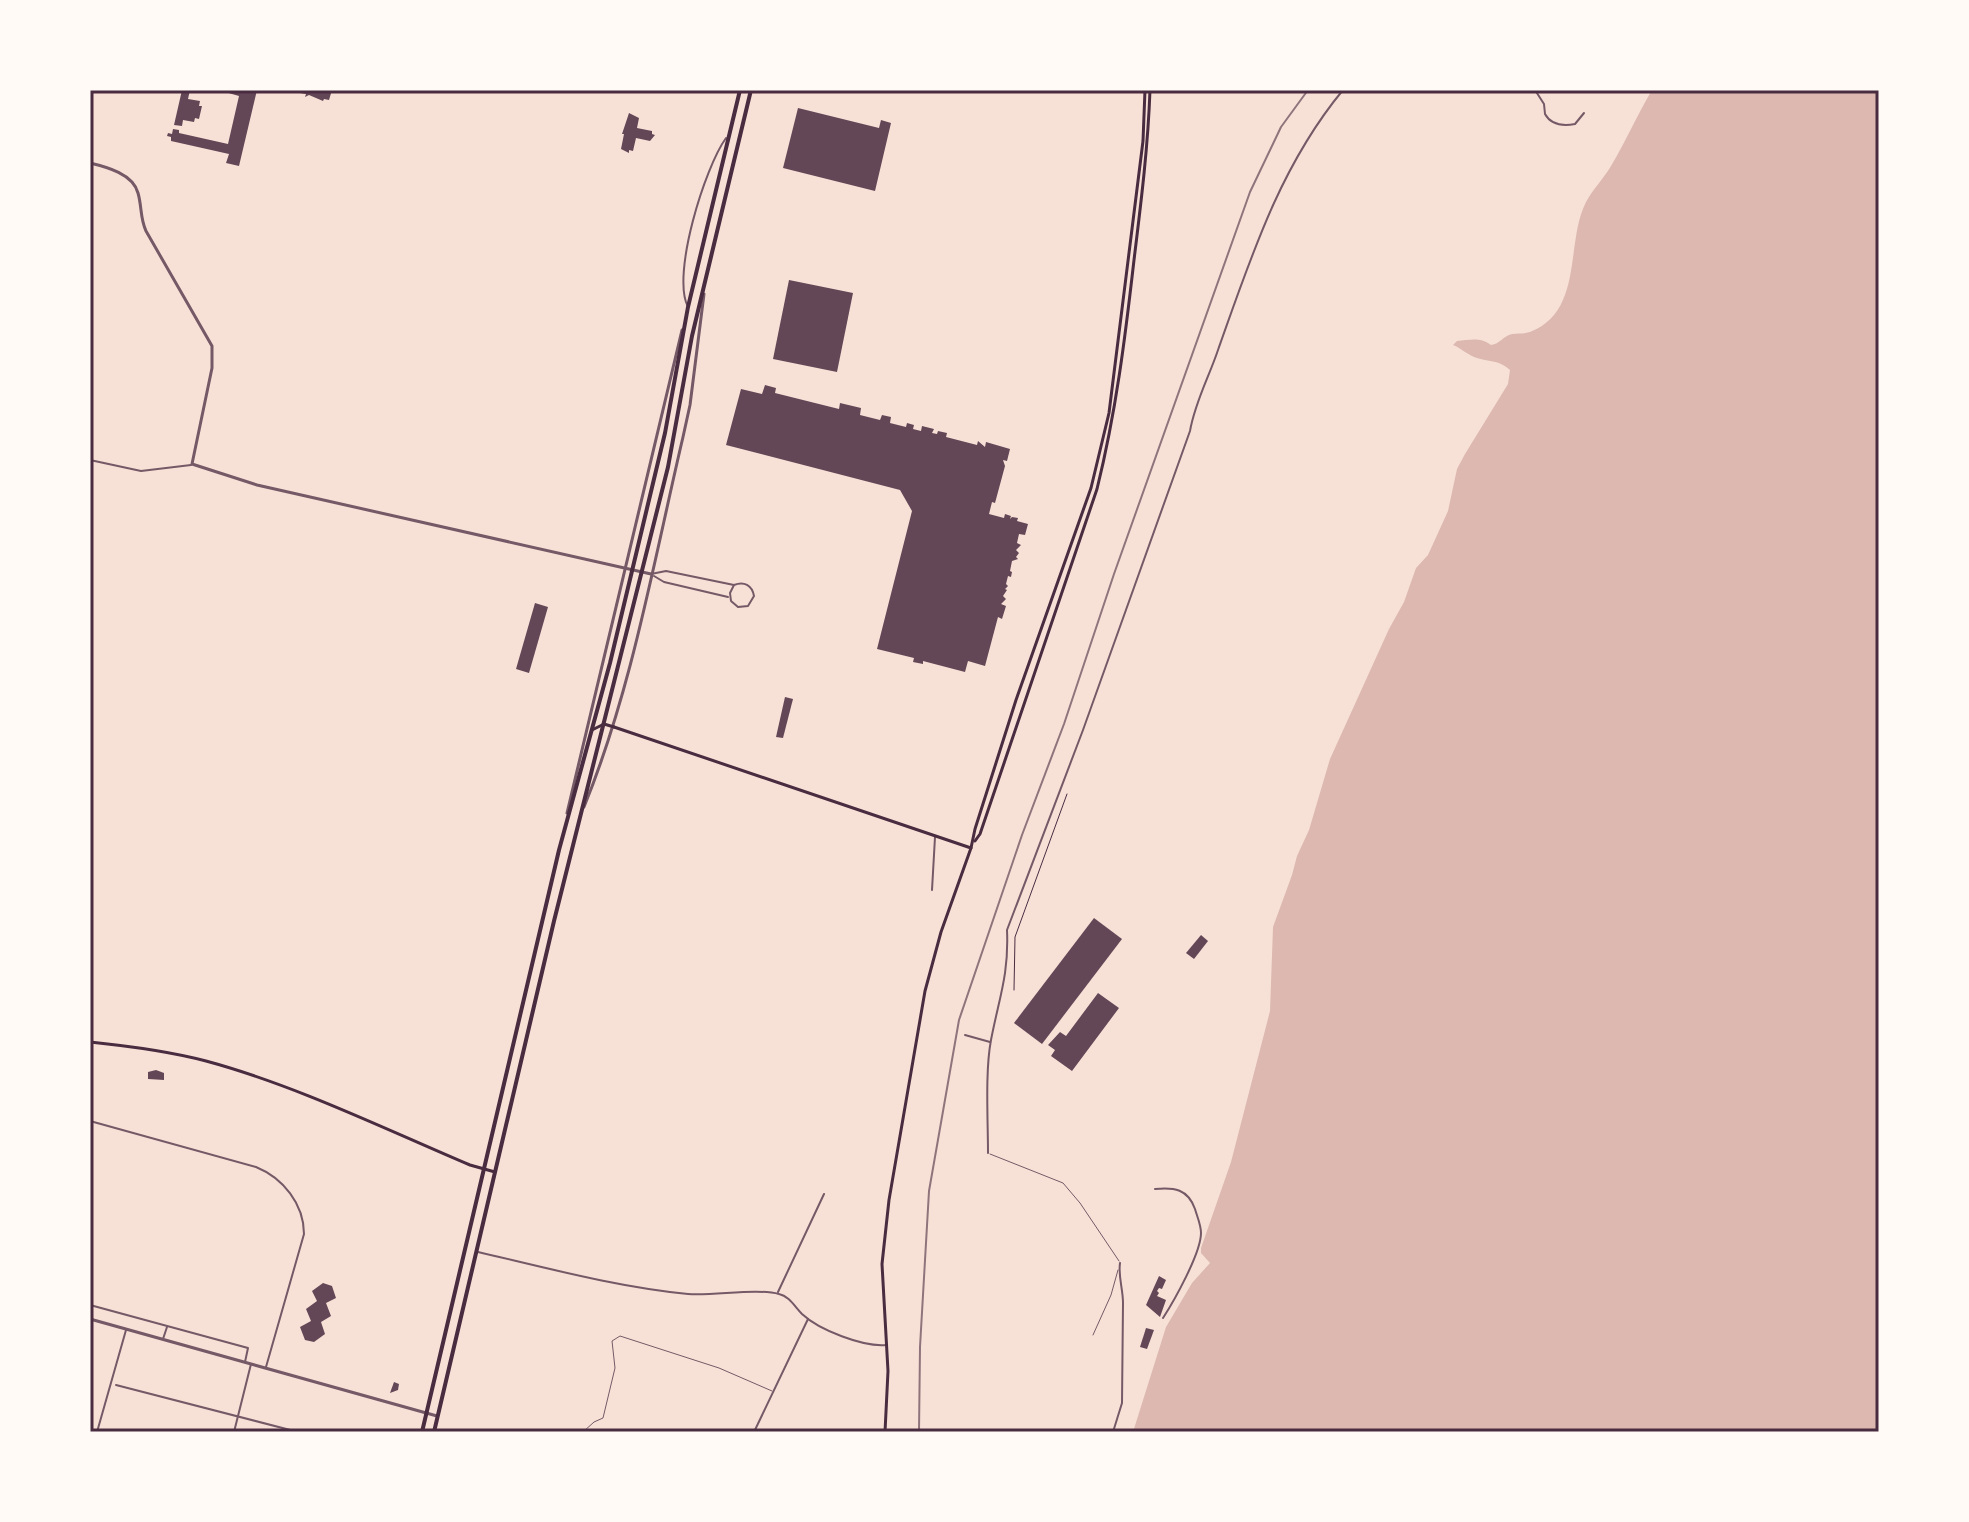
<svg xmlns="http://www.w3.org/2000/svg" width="1969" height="1522" font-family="Merriweather,serif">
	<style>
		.water { fill: #dcb8b0 }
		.building { fill: #644757 }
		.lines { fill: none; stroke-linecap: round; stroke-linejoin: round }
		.path { stroke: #4a2c40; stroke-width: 1 }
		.service { stroke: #755966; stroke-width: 1 }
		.minor { stroke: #755966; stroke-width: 2 }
		.tertiary { stroke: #755966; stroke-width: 3 }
		.secondary { stroke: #4a2c40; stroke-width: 3 }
		.primary { stroke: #4a2c40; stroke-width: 3 }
		.trunk { stroke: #4a2c40; stroke-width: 4 }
		.rail { stroke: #8f747c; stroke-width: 2 }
		.neatline { fill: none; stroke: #4a2c40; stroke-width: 3 }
	</style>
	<rect width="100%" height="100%" fill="#f7e1d7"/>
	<path class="water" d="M1652 90H1879V1432H1133L1166 1327 1192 1283 1210 1263 1201 1253V1248L1231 1162 1270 1011 1273 927 1292 875 1297 856 1309 830 1330 759 1389 629 1404 602 1416 568 1428 555 1448 511 1457 469 1465 454 1508 384 1510 370C1499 360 1490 362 1477 358 1469 356 1461 348 1453 345L1457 341C1470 340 1480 337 1491 345 1500 344 1503 336 1512 334 1518 333 1523 334 1530 332 1584 311 1565 243 1586 202 1593 189 1604 178 1611 166 1626 141 1637 115 1652 90Z"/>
	<g class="building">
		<path d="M182 90H190L188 99 200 101 199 106H202L199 119 195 118 194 122 183 120 182 126 174 125Z"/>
		<path d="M218 90H257L239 166 226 163 229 154 171 141V137L167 136 168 133 172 134 173 129 179 130V133L228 144 239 96Z"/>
		<path d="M301 90H332L329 100 324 99 323 101 309 95 305 97 306 94 300 93Z"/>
		<path d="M798 108 879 128 881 120 891 123 875 191 783 168Z"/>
		<path d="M629 113 639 118 637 128 652 131V134L655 135 650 141 636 138 633 151 629 150V153L621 149 624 134H622Z"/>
		<path d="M789 280 853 293 837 372 773 359Z"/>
		<path d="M765 385 776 388 775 393 839 409 840 403 861 408 860 415 880 420 882 415 891 417 890 423 906 427 907 423 914 425 913 429 921 431 922 426 934 429 932 433 937 434 938 431 947 433 946 437 977 445 978 441 985 447 986 442 1010 449 1007 461 1003 460 1005 466 995 503 992 502 989 514 1004 518 1005 514 1011 516 1010 519 1012 517 1018 518 1017 521 1028 524 1025 535 1019 534 1017 543 1021 545 1016 550 1019 553 1016 557 1018 559 1012 561 1010 571 1012 572 1011 577 1008 576 1006 584 1008 586 1005 589 1007 590 1003 596 1006 599 1001 604 1006 606 1002 619 998 617 985 666 968 661 965 672 923 661V664L913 662 914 658 877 649 912 511 900 490 726 445 741 389 762 394Z"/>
		<path d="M535 603 548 607 529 673 516 669Z"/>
		<path d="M785 697 793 699 783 738 776 737Z"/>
		<path d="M1094 918 1122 939 1042 1044 1014 1023Z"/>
		<path d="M1201 935 1208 941 1194 959 1186 953Z"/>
		<path d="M1098 993 1119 1008 1072 1071 1051 1056 1055 1050 1048 1045 1060 1032 1066 1036Z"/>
		<path d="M156 1070 164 1073V1080L148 1079V1072Z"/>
		<path d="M1159 1276 1166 1280 1162 1289 1159 1288 1157 1291 1159 1293 1157 1296 1166 1300 1160 1317 1146 1305Z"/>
		<path d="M323 1283 332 1286 336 1298 326 1303 331 1316 321 1322 325 1334 314 1342 305 1340 300 1327 311 1321 306 1309 317 1301 312 1291Z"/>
		<path d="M1146 1328 1154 1330 1147 1349 1140 1347Z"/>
		<path d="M394 1382 399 1384 398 1390 390 1393Z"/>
	</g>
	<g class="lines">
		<path class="path" d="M1014 990 1015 937 1067 794"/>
		<g class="service">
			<path d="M990 1154 1063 1183 1080 1203 1119 1261"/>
			<path d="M1093 1335 1111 1295 1118 1270"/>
			<path d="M583 1432 594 1422 603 1418 615 1368 612 1341 620 1336 719 1368 772 1391"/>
		</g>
		<g class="minor">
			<path d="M1535 90 1544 104 1545 114C1551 125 1564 126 1575 124L1584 113"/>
			<path d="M688 307C671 275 705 167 726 138"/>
			<path d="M90 460 141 471 191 465"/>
			<path d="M651 574 666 571 734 585C744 581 752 585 754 596L748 606 738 607 731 601 730 593 734 585"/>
			<path d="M654 576 664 582 728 597"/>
			<path d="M932 890 935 837"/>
			<path d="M965 1035 990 1042"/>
			<path d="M90 1121 256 1167C283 1178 304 1204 304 1234L266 1367"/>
			<path d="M988 1153C988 1120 985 1071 991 1040 999 998 1009 975 1007 930L1083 730 1190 431C1195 402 1209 377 1218 350 1251 257 1280 166 1343 90"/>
			<path d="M1155 1189C1174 1187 1188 1189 1195 1209 1197 1216 1201 1225 1201 1233 1201 1253 1174 1301 1163 1318"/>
			<path d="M478 1252C547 1268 617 1287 688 1294 714 1296 757 1288 779 1294 789 1296 795 1307 802 1314 819 1330 863 1347 886 1345"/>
			<path d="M778 1292 824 1194"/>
			<path d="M90 1305 248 1348 245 1362"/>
			<path d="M163 1339 167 1327"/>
			<path d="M116 1385 298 1432"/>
			<path d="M97 1432 126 1330"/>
			<path d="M234 1432 251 1364"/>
			<path d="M754 1432 808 1319"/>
			<path d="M1113 1432 1122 1403 1123 1303C1123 1289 1118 1276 1120 1263"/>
		</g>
		<g class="tertiary">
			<path d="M90 163C107 167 133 174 138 193 142 207 140 218 146 231L212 346V368L192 464 257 485 651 574"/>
			<path d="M584 807C632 689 654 560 683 437L690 405 704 294"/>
			<path d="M567 813 682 330"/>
			<path d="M90 1319 437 1416"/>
		</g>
		<g class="secondary">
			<path d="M592 730 604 724 614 727"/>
			<path d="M90 1042C129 1046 168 1051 206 1061 295 1085 385 1129 470 1165L495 1172"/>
			<path d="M885 1432 888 1371 882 1264 889 1200 925 991 941 932 971 848"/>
		</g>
		<g class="primary">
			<path d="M614 727 971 848 975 829 1016 700 1091 488 1109 413 1143 141 1145 90"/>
			<path d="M975 841 980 834 1097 489C1116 412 1125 339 1134 260 1141 203 1148 147 1150 90"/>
		</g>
		<g class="trunk">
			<path d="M422 1432 559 850 610 663 665 433 688 307 740 90"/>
			<path d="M434 1432 554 921 668 467 692 336 751 90"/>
		</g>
		<path class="rail" d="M919 1432 920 1347 929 1191 959 1020 1022 835 1064 724 1114 574 1250 192 1281 127 1308 90"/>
	</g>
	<rect width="1969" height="1522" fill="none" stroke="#fffaf5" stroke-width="184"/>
	<rect x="92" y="92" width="1785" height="1338" class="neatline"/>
</svg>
